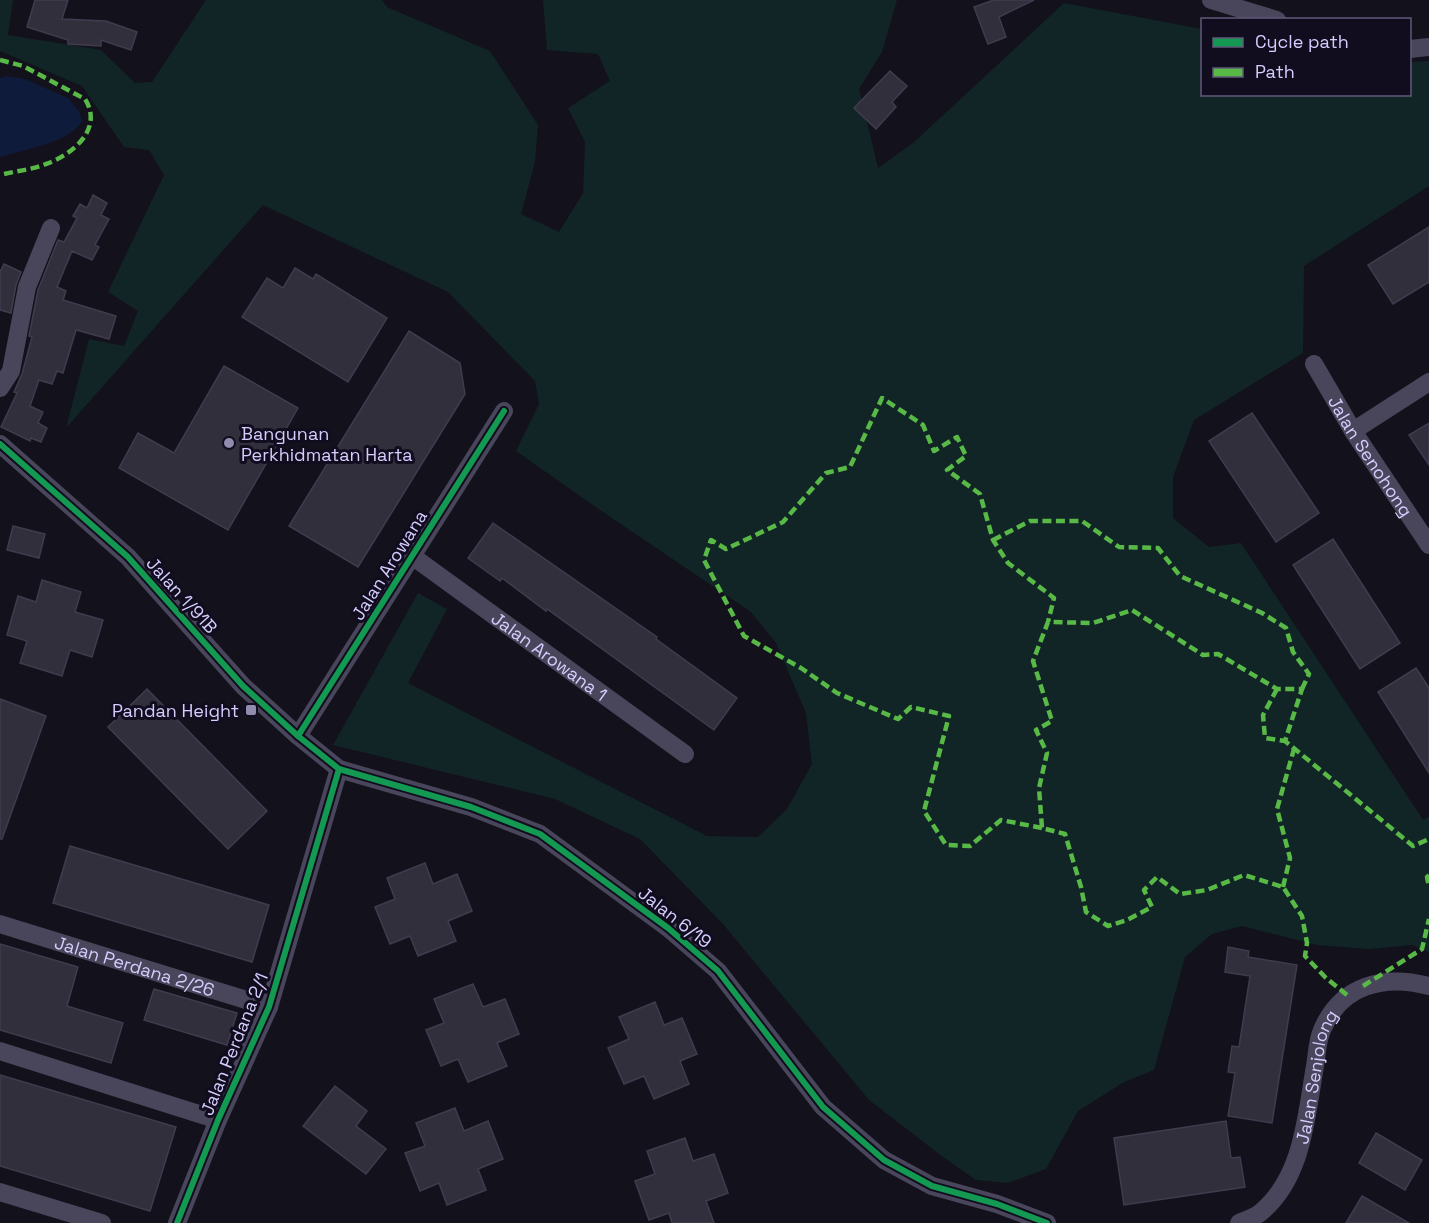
<svg xmlns="http://www.w3.org/2000/svg" width="1429" height="1223" font-family="'Space Grotesk',sans-serif">
	<style>
		.green { fill: #112526 }
		.water { fill: #0e1b3b }
		.building { fill: #322f3d; stroke: #403b4e; stroke-width: 1.5 }
		.lines { fill: none; stroke-linecap: round; stroke-linejoin: round }
		.street { stroke: #49465c; stroke-width: 18 }
		.quiet { stroke: #58b947; stroke-width: 4.5; stroke-dasharray: 9 4.5; stroke-linecap: butt }
		.cycleway-casing { stroke: #110d1f; stroke-width: 10 }
		.cycleway { stroke: #139951; stroke-width: 6 }
		.poi-dot { fill: #918bae; stroke: #110d1f; stroke-width: 2 }
		.labels { text-anchor: middle; dominant-baseline: central; stroke-width: 6; stroke-linejoin: round; paint-order: stroke }
		.poi-label { font-size: 18px; fill: #d5cdfd; stroke: #110d1f; text-anchor: start }
		.street-label { font-size: 18px; fill: #d5cdfd; stroke: #110d1f }
	</style>
	<rect width="100%" height="100%" fill="#13111b"/>
	<path class="green" d="M0 0H13L8 35 101 50 135 83 152 82 206 0H382L387 7 490 51 538 125 535 162 521 214 559 232 583 193 585 142 568 108 610 81 598 54 547 50 543 0H897L882 52 859 89 878 168 913 143 1064 3 1202 29V94H1410V62L1429 61V186L1304 266 1303 353 1194 420 1173 477V518L1209 547 1241 543 1423 820 1429 817V952L1412 945 1369 949 1317 945 1242 926 1212 934 1185 957 1154 1070 1124 1082 1078 1111 1046 1169 1008 1183 976 1180 943 1157 869 1100 723 924 640 839 555 799 333 745 418 593 447 609 408 683 707 836 758 837 787 809 812 764 806 713 776 643 751 612 600 510 516 451 539 404 535 381 448 292 263 205 66 428 89 339 124 346 138 311 108 292 164 175 149 150 124 147 82 86 0 51Z"/>
	<path class="water" d="M6 76 25 79 68 98 79 111 82 121C70 143 22 150 0 157V78Z"/>
	<g class="building">
		<path d="M35 0H68L62 19 106 21 137 32 131 50 101 40V46L68 44V40L27 27Z"/>
		<path d="M994 0H1034L999 17 1006 37 988 44 974 7Z"/>
		<path d="M890 71 907 86 892 102 896 107 876 129 854 108Z"/>
		<path d="M93 195 107 203 101 215 109 219 95 245 99 247 92 260 72 251 57 287 66 291 63 300 116 316 109 339 76 330 63 373 57 371 52 384 39 380 30 406 43 412 38 423 47 428 41 442 31 438 30 441 1 427 17 393 14 392 22 374 32 337 29 336 38 290 58 240 64 242 77 218 73 216 80 204 87 208Z"/>
		<path d="M1429 227V282L1393 304 1368 265Z"/>
		<path d="M4 264 21 272 16 285 11 313 0 310V272Z"/>
		<path d="M295 268 313 279 316 274 387 318 348 382 242 317 267 278 283 288Z"/>
		<path d="M409 331 460 363 465 394 358 567 289 526Z"/>
		<path d="M224 366 298 408 228 530 119 468 138 433 174 453Z"/>
		<path d="M1252 413 1319 513 1276 542 1209 441Z"/>
		<path d="M1429 423V465L1409 435Z"/>
		<path d="M493 523 657 637 656 639 737 698 714 730 547 609 546 611 502 578 500 581 468 558Z"/>
		<path d="M13 526 45 534 39 558 7 550Z"/>
		<path d="M1333 539 1400 643 1360 669 1293 565Z"/>
		<path d="M42 580 81 592 75 612 103 620 92 657 70 650 62 676 20 663 27 641 7 635 18 596 36 602Z"/>
		<path d="M1416 668 1429 688V773L1378 692Z"/>
		<path d="M147 689 267 811 228 849 108 727Z"/>
		<path d="M0 699 46 716 2 839H0Z"/>
		<path d="M70 846 269 905 252 962 53 903Z"/>
		<path d="M425 863 433 884 457 874 472 911 448 921 456 941 418 956 410 936 390 944 375 907 395 899 387 878Z"/>
		<path d="M0 944 78 967 67 1006 123 1023 111 1063 0 1030Z"/>
		<path d="M1228 947 1249 951 1248 957 1297 965 1272 1123 1228 1116 1235 1073 1228 1072 1232 1046 1239 1047 1250 976 1225 972Z"/>
		<path d="M473 984 483 1007 505 999 519 1034 497 1043 507 1066 468 1082 458 1059 441 1066 426 1030 444 1023 434 999Z"/>
		<path d="M154 989 237 1013 227 1045 144 1020Z"/>
		<path d="M655 1002 664 1025 682 1018 697 1054 680 1061 689 1084 654 1099 644 1076 624 1084 608 1048 629 1039 619 1017Z"/>
		<path d="M0 1075 176 1127 150 1211 0 1166Z"/>
		<path d="M335 1086 367 1111 356 1126 386 1149 366 1174 303 1126Z"/>
		<path d="M455 1108 464 1131 488 1121 503 1159 478 1169 486 1190 447 1205 439 1183 420 1191 405 1153 425 1146 416 1123Z"/>
		<path d="M1226 1121 1231 1158 1240 1157 1245 1187 1124 1205 1114 1138Z"/>
		<path d="M1376 1133 1422 1160 1405 1190 1359 1163Z"/>
		<path d="M685 1138 693 1161 714 1154 728 1193 706 1201 714 1223H672L669 1213 649 1220 635 1181 655 1174 647 1151Z"/>
		<path d="M1362 1196 1409 1223H1346Z"/>
	</g>
	<g class="lines">
		<g class="street">
			<path d="M1211 0 1277 20"/>
			<path d="M1410 49 1429 47"/>
			<path id="s1" d="M1314 364 1353 431 1429 545"/>
			<path d="M0 388 11 371 27 287 51 228"/>
			<path d="M1353 431 1429 382"/>
			<path d="M0 444 128 557 243 686 298 736 339 769 471 807 540 834 668 928 718 971 823 1107 884 1160 932 1186 997 1204 1047 1223"/>
			<path id="s2" d="M412 556 685 754"/>
			<path d="M298 736 504 411"/>
			<path id="s3" d="M0 924 269 1007"/>
			<path d="M0 1051 218 1120"/>
			<path d="M0 1192 102 1223"/>
			<path d="M177 1223 218 1120 269 1007 339 769"/>
			<path id="s4" d="M1239 1223C1245 1220 1254 1218 1260 1213 1303 1178 1306 1117 1315 1066 1317 1055 1317 1041 1322 1030 1341 985 1384 974 1429 986"/>
		</g>
		<g class="quiet">
			<path d="M0 60 23 66 85 99C104 129 72 155 46 164 31 170 15 171 0 175"/>
			<path d="M993 540 1030 521H1082L1119 547 1158 548 1180 576 1262 613 1286 628 1293 652 1309 674 1302 689"/>
			<path d="M1277 689 1263 715 1265 738 1285 741"/>
			<path d="M1042 828 1001 820 970 846 946 845 924 811 949 716 911 707 898 719 837 693 801 668 744 636 704 560 711 540 726 549 783 522 826 473 850 467 882 398 923 425 934 451 957 437 966 456 947 470 980 494 993 540 1008 563 1054 598 1048 622"/>
			<path d="M1429 875 1427 877 1429 887"/>
			<path d="M1283 887 1290 858 1277 809 1294 749"/>
			<path d="M1363 986 1422 949 1429 919"/>
			<path d="M1347 995 1326 978 1305 956 1307 943 1302 916 1283 887 1244 875 1207 890 1180 894 1157 877 1144 890 1152 907 1127 920 1108 926 1086 912 1081 887 1065 834 1042 828 1039 788 1047 753 1036 730 1052 721 1033 661 1048 622 1093 623 1132 610 1203 655 1218 654 1277 689H1302L1285 741 1413 846 1429 839"/>
		</g>
		<defs>
			<g id="cycleway">
				<path d="M0 444 128 557 243 686 298 736 339 769 471 807 540 834 668 928 718 971 823 1107 884 1160 932 1186 997 1204 1047 1223"/>
				<path d="M298 736 504 411"/>
				<path d="M177 1223 218 1120 269 1007 339 769"/>
			</g>
		</defs>
		<use href="#cycleway" class="cycleway-casing"/>
		<use href="#cycleway" class="cycleway"/>
	</g>
	<g class="poi-dot">
		<circle cx="229" cy="443" r="6"/>
		<rect x="245" y="704" width="12" height="12" rx="3"/>
	</g>
	<g class="labels">
		<g class="poi-label">
			<text x="241" y="433">Bangunan<tspan x="241" dy="21">Perkhidmatan Harta</tspan></text>
			<text x="239" y="710" text-anchor="end">Pandan Height</text>
		</g>
		<g class="street-label">
			<text stroke="none"><textPath href="#s1" startOffset="108">Jalan Senohong</textPath></text>
			<text transform="translate(389 565) rotate(-58)">Jalan Arowana</text>
			<text transform="translate(182 595) rotate(48)">Jalan 1/91B</text>
			<text stroke="none"><textPath href="#s2" startOffset="170">Jalan Arowana 1</textPath></text>
			<text transform="translate(675 917) rotate(38)">Jalan 6/19</text>
			<text stroke="none"><textPath href="#s3" startOffset="141">Jalan Perdana 2/26</textPath></text>
			<text transform="translate(234 1044) rotate(-68)">Jalan Perdana 2/1</text>
			<text stroke="none"><textPath href="#s4" startOffset="174">Jalan Senjolong</textPath></text>
		</g>
	</g>
	<rect x="1201" y="18" width="210" height="78" fill="#110d1f" stroke="#5f5a78" stroke-width="1.5"/>
	<rect x="1213" y="38" width="30" height="9" fill="#139951" stroke="#5f5a78" stroke-width="1.5"/>
	<text x="1255" y="48" font-size="18" fill="#d5cdfd">Cycle path</text>
	<rect x="1213" y="68" width="30" height="9" fill="#58b947" stroke="#5f5a78" stroke-width="1.5"/>
	<text x="1255" y="78" font-size="18" fill="#d5cdfd">Path</text>
</svg>
